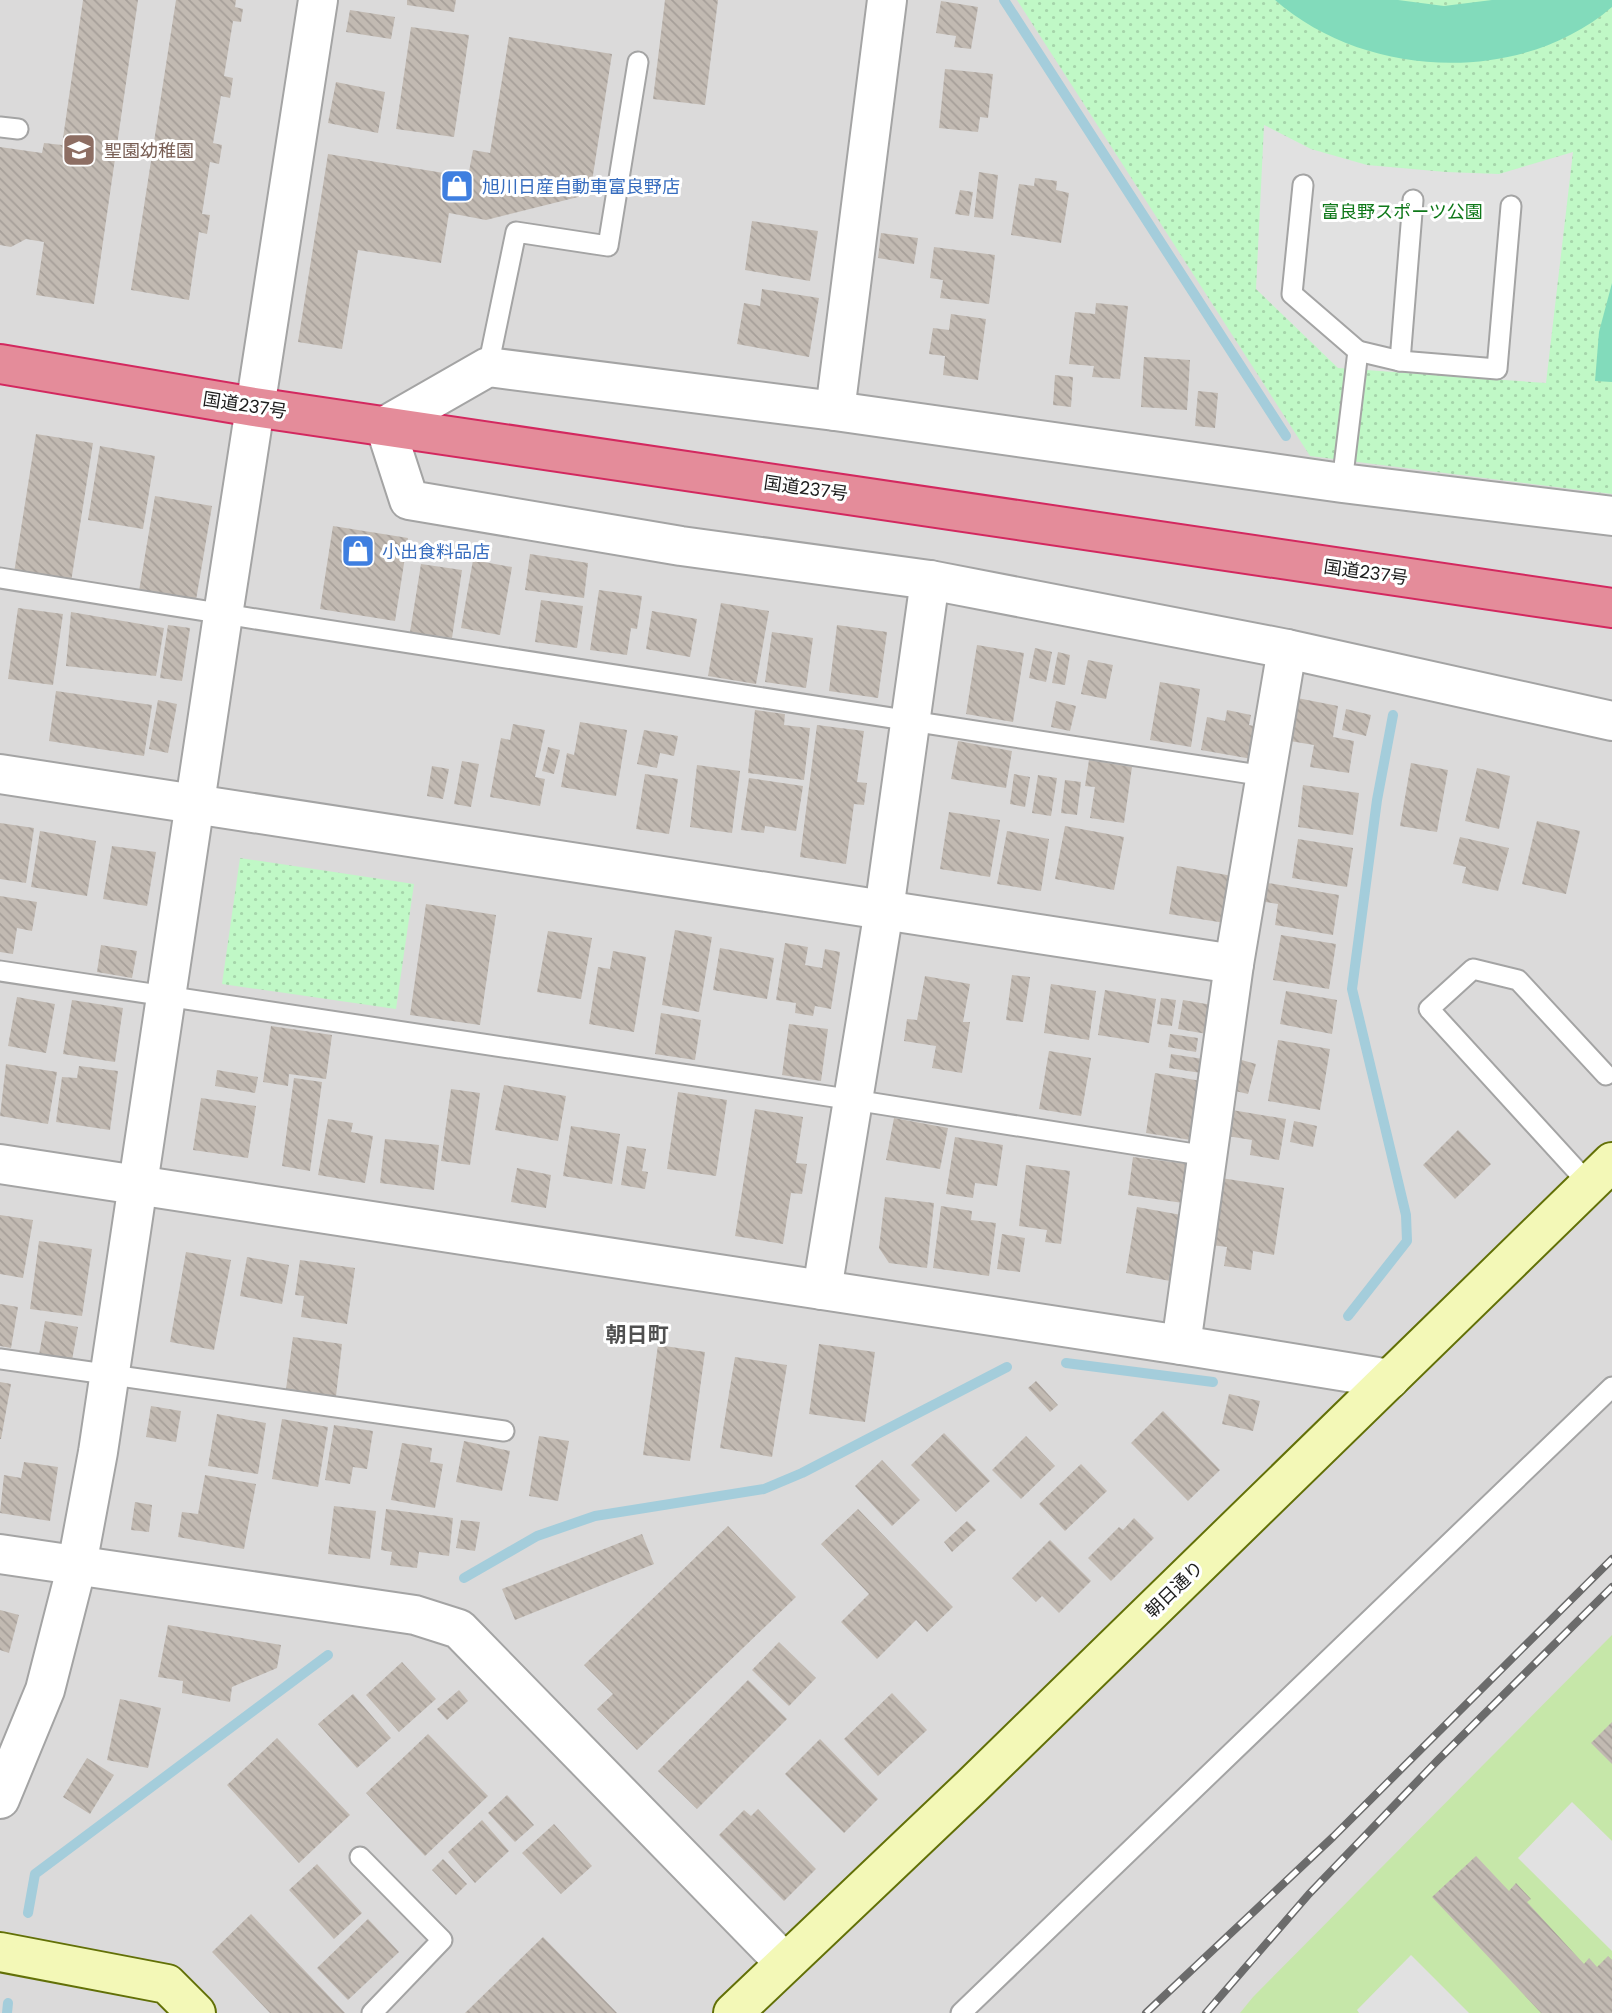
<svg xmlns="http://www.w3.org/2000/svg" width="1612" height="2013" font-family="Poppins,'Noto Sans JP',sans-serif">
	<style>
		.residential { fill: #dbdada }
		.grass { fill: #c6e7a9 }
		.park { fill: url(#park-dots) }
		.pitch { fill: #82dbbb }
		.parking { fill: #e1e1e1 }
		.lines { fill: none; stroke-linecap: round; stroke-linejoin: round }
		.stream { stroke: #a4cddb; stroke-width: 10 }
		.building { fill: url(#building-back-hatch) }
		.lane-casing { stroke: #a4a4a4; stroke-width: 23 }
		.street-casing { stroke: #a4a4a4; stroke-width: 42 }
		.secondary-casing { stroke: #627007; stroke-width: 42 }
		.highway-casing { stroke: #d3285f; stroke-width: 42 }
		.lane { stroke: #fff; stroke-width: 19 }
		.street { stroke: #fff; stroke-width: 38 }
		.secondary { stroke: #f3f8b7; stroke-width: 38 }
		.highway { stroke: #e48c9a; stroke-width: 38 }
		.rail-casing { stroke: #6b6b6b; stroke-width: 8 }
		.rail { stroke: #fff; stroke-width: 5; stroke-dasharray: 16; stroke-linecap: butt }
		.labels { text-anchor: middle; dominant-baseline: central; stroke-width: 6; stroke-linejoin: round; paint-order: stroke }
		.education-label { font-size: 18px; fill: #785e54; stroke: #fff; text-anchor: start }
		.shop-label { font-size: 18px; fill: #366cbe; stroke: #fff; text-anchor: start }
		.park-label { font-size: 18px; fill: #0e7819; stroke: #fff }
		.street-label { font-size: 18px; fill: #1d1d1d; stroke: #fff }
		.quarter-label { font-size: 21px; font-weight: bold; fill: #505050; stroke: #fff }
	</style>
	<defs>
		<pattern id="park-dots" width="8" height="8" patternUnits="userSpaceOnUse" patternTransform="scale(1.75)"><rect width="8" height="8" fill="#c0f8c6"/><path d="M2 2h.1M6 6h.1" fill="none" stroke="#a5d4aa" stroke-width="1.8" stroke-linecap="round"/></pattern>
		<pattern id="building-back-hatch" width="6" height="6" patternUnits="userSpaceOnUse" patternTransform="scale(1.75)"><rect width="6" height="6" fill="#c2bab2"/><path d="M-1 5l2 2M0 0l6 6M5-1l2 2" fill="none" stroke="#a69f99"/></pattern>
	</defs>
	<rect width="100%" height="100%" fill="#eeeae3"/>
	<rect class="residential" x="0" y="0" width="1612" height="2013"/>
	<path class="grass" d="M1612 1635V2013H1240L1253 1997Z"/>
	<g class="park">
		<path d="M1017 0H1612V494L1310 456Z"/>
		<path d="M240 858 414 884 396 1009 222 984Z"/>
	</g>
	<g class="pitch">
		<path d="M1275 0H1398L1444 6 1492 0H1612V7C1520 86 1365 79 1275 0Z"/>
		<path d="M1612 283V382L1595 381 1599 332Z"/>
	</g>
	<g class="parking">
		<path d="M1264 125 1311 149 1367 165 1446 172 1499 174 1573 152 1546 383 1338 368 1256 289Z"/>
		<path d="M1572 1802 1612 1841V1951L1518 1858Z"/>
		<path d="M1411 1955 1469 2013H1359L1357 2010Z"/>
	</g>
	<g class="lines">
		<g class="stream">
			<path d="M1004 0 1286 436"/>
			<path d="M1348 1316 1407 1241 1406 1215 1352 989 1377 800 1393 715"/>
			<path d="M1066 1363 1213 1382"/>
			<path d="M464 1578 537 1536 595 1516 764 1489 802 1473 1007 1367"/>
			<path d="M28 1913 35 1874 328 1655"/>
			<path d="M7 2013 8 2003"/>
		</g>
	</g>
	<g class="building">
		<path d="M83 0H138L94 304 36 295 44 242 26 239 11 247 0 245V147L42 153 44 143 62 145Z"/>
		<path d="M176 0H236L235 7 243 9 241 22 233 21 224 76 233 78 230 98 221 96 213 143 222 145 219 164 210 162 202 214 210 215 207 234 199 232 189 300 131 290Z"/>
		<path d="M407 0H456L454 12 407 5Z"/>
		<path d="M665 0H718L705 105 653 99Z"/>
		<path d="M941 1 978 7 971 49 954 47 956 36 936 33Z"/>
		<path d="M350 10 395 17 391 39 346 32Z"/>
		<path d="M411 27 469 35 454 137 396 129Z"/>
		<path d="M509 37 612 54 590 194 486 220 449 213 441 263 358 250 342 349 298 342 328 154 468 177 473 150 490 153Z"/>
		<path d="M945 69 993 74 988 118 980 117 978 132 939 128Z"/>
		<path d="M336 82 385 92 378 133 328 123Z"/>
		<path d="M979 172 998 175 993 219 974 217Z"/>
		<path d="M1035 178 1057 181 1056 190 1069 193 1061 243 1011 235 1019 184 1034 186Z"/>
		<path d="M960 190 973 192 969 216 955 214Z"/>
		<path d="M752 221 818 231 810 281 745 270Z"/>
		<path d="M881 233 918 238 914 264 878 258Z"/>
		<path d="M934 247 995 255 989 304 940 298 943 280 930 278Z"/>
		<path d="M762 289 819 298 809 357 737 344 744 303 760 306Z"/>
		<path d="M1096 303 1128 306 1120 379 1092 377 1094 366 1069 364 1075 312 1095 314Z"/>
		<path d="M951 314 986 319 978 380 943 375 945 356 929 354 933 328 949 330Z"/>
		<path d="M1144 357 1190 360 1187 410 1141 407Z"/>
		<path d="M1055 375 1073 377 1071 407 1053 405Z"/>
		<path d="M1198 391 1218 393 1215 428 1195 426Z"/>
		<path d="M36 434 93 443 71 582 14 573Z"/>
		<path d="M100 446 155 456 143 529 88 520Z"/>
		<path d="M155 496 212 506 196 600 139 591Z"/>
		<path d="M333 526 408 538 395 621 320 609Z"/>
		<path d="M530 554 588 563 584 598 525 590Z"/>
		<path d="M473 560 512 567 500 635 461 628Z"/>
		<path d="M421 564 462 570 452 638 410 632Z"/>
		<path d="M599 590 642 596 637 629 631 628 627 655 590 650Z"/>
		<path d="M541 600 583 606 577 648 535 642Z"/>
		<path d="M721 603 769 611 756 684 708 676Z"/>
		<path d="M18 608 63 614 53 685 8 679Z"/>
		<path d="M652 611 697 619 690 657 646 649Z"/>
		<path d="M71 612 164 628 156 676 66 666Z"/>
		<path d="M168 625 190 628 182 681 160 678Z"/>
		<path d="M837 625 887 632 878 698 829 691Z"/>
		<path d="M772 632 813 638 806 688 765 682Z"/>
		<path d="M977 645 1024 653 1013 722 966 714Z"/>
		<path d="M1035 648 1052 652 1046 682 1029 678Z"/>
		<path d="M1058 652 1070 655 1065 685 1052 683Z"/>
		<path d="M1088 660 1113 665 1106 699 1081 694Z"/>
		<path d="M1160 682 1200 689 1191 747 1150 740Z"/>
		<path d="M56 691 152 705 144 756 49 741Z"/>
		<path d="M1292 697 1338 706 1333 737 1354 741 1349 773 1310 767 1314 745 1284 740Z"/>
		<path d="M158 700 177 704 168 753 149 749Z"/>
		<path d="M1056 701 1076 706 1070 731 1051 727Z"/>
		<path d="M1346 709 1371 715 1366 736 1342 730Z"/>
		<path d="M755 710 785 714 784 725 810 728 804 780 748 773Z"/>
		<path d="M1227 710 1251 715 1249 725 1258 727 1252 759 1201 750 1207 717 1225 721Z"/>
		<path d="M580 722 627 730 616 796 561 787 567 753 574 755Z"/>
		<path d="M513 724 545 730 535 777 545 779 540 806 490 797 501 738 510 740Z"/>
		<path d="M817 725 864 731 857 782 867 783 864 805 854 804 846 864 800 857Z"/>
		<path d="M644 730 678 736 674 756 660 753 657 768 637 764Z"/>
		<path d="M958 741 1012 751 1006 788 951 779Z"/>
		<path d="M548 747 560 750 554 774 542 771Z"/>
		<path d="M1089 760 1132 767 1124 823 1090 818 1095 787 1085 786Z"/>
		<path d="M462 761 479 764 471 807 454 804Z"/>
		<path d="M1411 763 1448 770 1437 832 1400 826Z"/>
		<path d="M697 765 740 771 732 833 690 827Z"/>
		<path d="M432 766 449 769 443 799 427 796Z"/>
		<path d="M1477 768 1510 776 1499 829 1465 821Z"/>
		<path d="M645 774 678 779 669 834 636 829Z"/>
		<path d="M1014 774 1030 777 1025 807 1010 804Z"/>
		<path d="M1038 775 1057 778 1051 816 1032 813Z"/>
		<path d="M749 778 803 786 796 831 765 826 764 833 741 830Z"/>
		<path d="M1065 780 1081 782 1077 815 1061 813Z"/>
		<path d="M1303 785 1359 793 1353 835 1298 827Z"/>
		<path d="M949 812 1000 820 990 877 940 869Z"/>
		<path d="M1537 821 1580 831 1566 894 1522 884Z"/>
		<path d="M0 823 34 828 26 883 0 879Z"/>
		<path d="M1065 826 1124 837 1114 890 1055 879Z"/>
		<path d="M40 831 96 841 87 896 31 887Z"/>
		<path d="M1007 831 1049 839 1041 891 997 884Z"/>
		<path d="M1460 837 1509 848 1498 891 1462 883 1466 867 1453 864Z"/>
		<path d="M1298 839 1353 848 1347 887 1292 878Z"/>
		<path d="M112 846 156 852 147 906 103 899Z"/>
		<path d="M1177 866 1238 877 1231 924 1169 914Z"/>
		<path d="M1262 882 1339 895 1333 935 1275 925 1278 904 1259 901Z"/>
		<path d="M0 896 37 902 32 931 17 928 13 954 0 952Z"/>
		<path d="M426 904 496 915 480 1025 410 1015Z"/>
		<path d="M675 930 712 937 699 1012 662 1005Z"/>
		<path d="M548 931 592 938 581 999 537 992Z"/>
		<path d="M1281 935 1336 944 1329 989 1273 980Z"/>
		<path d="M785 943 808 947 805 965 822 968 825 949 840 952 831 1009 815 1006 813 1016 795 1013 796 1003 776 1000Z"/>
		<path d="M101 945 137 951 132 978 97 972Z"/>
		<path d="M720 948 774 958 767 999 713 990Z"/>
		<path d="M613 951 646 957 634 1032 589 1024 598 967 610 969Z"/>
		<path d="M1012 975 1030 977 1023 1022 1006 1020Z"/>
		<path d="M925 976 970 984 963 1022H970L962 1073 932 1068 936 1046 904 1041 907 1019 917 1020Z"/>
		<path d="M1051 984 1096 991 1089 1040 1044 1033Z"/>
		<path d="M1105 990 1156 999 1149 1043 1098 1035Z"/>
		<path d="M1286 991 1337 1000 1332 1034 1280 1024Z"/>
		<path d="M17 997 55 1004 46 1053 8 1046Z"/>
		<path d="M1161 998 1176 1000 1172 1026 1157 1024Z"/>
		<path d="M72 1000 123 1008 115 1062 63 1054Z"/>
		<path d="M1183 1000 1212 1005 1207 1034 1178 1029Z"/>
		<path d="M661 1013 701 1020 695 1060 655 1054Z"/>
		<path d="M789 1024 828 1029 821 1081 782 1075Z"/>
		<path d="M271 1026 332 1035 326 1079 289 1074 288 1086 263 1082Z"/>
		<path d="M1170 1034 1198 1038 1196 1052 1168 1047Z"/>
		<path d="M1278 1040 1330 1049 1320 1110 1268 1101Z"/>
		<path d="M1049 1051 1091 1058 1081 1116 1039 1109Z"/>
		<path d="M1171 1054 1203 1059 1201 1073 1169 1068Z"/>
		<path d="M1238 1059 1256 1064 1248 1094 1231 1090Z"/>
		<path d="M6 1064 57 1072 48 1124 0 1116Z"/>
		<path d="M79 1066 118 1071 110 1130 56 1122 62 1077 77 1078Z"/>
		<path d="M217 1070 258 1077 255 1093 215 1086Z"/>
		<path d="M1155 1073 1201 1081 1191 1140 1146 1133Z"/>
		<path d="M294 1078 322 1082 310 1171 282 1166Z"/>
		<path d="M504 1085 566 1096 558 1141 495 1130Z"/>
		<path d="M451 1089 480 1093 470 1165 441 1161Z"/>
		<path d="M678 1092 727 1100 716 1176 667 1169Z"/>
		<path d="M201 1098 256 1106 248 1158 193 1150Z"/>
		<path d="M755 1109 803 1117 796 1163 807 1164 802 1194 791 1193 783 1244 735 1236Z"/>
		<path d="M1232 1110 1286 1119 1279 1160 1250 1155 1252 1140 1227 1136Z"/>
		<path d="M894 1118 948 1128 940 1169 886 1160Z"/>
		<path d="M328 1119 353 1123 351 1132 373 1136 365 1183 318 1175Z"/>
		<path d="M1294 1121 1317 1126 1313 1147 1290 1142Z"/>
		<path d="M571 1126 620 1134 612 1184 563 1176Z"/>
		<path d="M1458 1130 1491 1164 1455 1199 1423 1165Z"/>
		<path d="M955 1137 1003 1145 997 1186 975 1183 973 1198 946 1194Z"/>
		<path d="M385 1139 439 1145 434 1190 380 1183Z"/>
		<path d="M627 1146 646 1149 642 1171 648 1172 645 1189 621 1185Z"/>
		<path d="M1133 1157 1188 1164 1183 1203 1128 1195Z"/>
		<path d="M1026 1165 1070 1171 1061 1244 1045 1242 1047 1230 1019 1226Z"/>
		<path d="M517 1168 551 1175 546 1208 511 1202Z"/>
		<path d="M1221 1178 1284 1188 1274 1255 1253 1251 1251 1270 1224 1266 1227 1247 1211 1245Z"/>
		<path d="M885 1197 934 1203 927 1268 889 1263 879 1248Z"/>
		<path d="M941 1206 972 1211 971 1220 996 1223 989 1276 933 1268Z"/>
		<path d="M1137 1207 1187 1216 1176 1282 1126 1273Z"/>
		<path d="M0 1215 33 1220 23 1278 0 1274Z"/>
		<path d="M1002 1234 1025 1238 1020 1272 997 1269Z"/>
		<path d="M39 1241 92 1249 82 1316 30 1309Z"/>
		<path d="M186 1252 231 1260 214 1350 170 1342Z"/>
		<path d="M247 1257 289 1265 282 1304 240 1296Z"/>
		<path d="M300 1260 355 1268 347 1324 301 1317 304 1296 295 1295Z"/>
		<path d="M0 1304 18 1307 11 1348 0 1346Z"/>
		<path d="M45 1321 78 1327 72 1360 39 1355Z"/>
		<path d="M293 1337 342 1344 336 1396 286 1389Z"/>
		<path d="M819 1344 875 1352 865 1422 809 1414Z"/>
		<path d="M658 1345 705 1352 690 1461 643 1455Z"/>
		<path d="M735 1357 787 1365 772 1457 720 1448Z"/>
		<path d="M1036 1381 1058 1405 1050 1412 1028 1388Z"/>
		<path d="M0 1382 11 1384 1 1439H0Z"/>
		<path d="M1229 1394 1260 1401 1253 1431 1222 1424Z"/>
		<path d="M151 1406 181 1411 176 1442 146 1437Z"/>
		<path d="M1163 1411 1220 1470 1188 1501 1131 1443Z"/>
		<path d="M217 1414 266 1423 258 1474 208 1466Z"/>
		<path d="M282 1419 328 1427 318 1487 272 1479Z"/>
		<path d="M334 1425 373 1431 367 1469 353 1467 350 1484 325 1480Z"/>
		<path d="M944 1433 990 1481 956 1512 911 1465Z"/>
		<path d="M539 1436 569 1441 558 1501 529 1496Z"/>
		<path d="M1026 1436 1055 1466 1021 1499 992 1470Z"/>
		<path d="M464 1441 510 1451 502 1491 456 1482Z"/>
		<path d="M402 1443 432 1448 430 1462 443 1464 435 1508 391 1500Z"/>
		<path d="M882 1460 920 1500 892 1526 855 1486Z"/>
		<path d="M24 1462 58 1467 50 1521 0 1513 4 1475 21 1478Z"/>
		<path d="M1081 1464 1107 1491 1065 1531 1039 1504Z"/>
		<path d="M205 1475 256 1484 244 1549 178 1537 182 1512 198 1514Z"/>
		<path d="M135 1502 152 1505 149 1532 131 1530Z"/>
		<path d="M334 1506 376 1511 370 1559 328 1554Z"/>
		<path d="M386 1509 453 1518 449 1556 419 1552 417 1568 390 1565 392 1552 381 1550Z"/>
		<path d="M858 1509 953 1607 927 1632 916 1620 877 1659 841 1622 869 1594 821 1544Z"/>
		<path d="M1134 1518 1154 1538 1111 1581 1088 1558 1119 1527 1123 1530Z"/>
		<path d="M461 1520 480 1522 475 1551 456 1548Z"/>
		<path d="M967 1521 976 1530 952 1552 944 1542Z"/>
		<path d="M728 1526 796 1597 637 1750 597 1709 613 1694 584 1665Z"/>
		<path d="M642 1534 654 1564 515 1620 502 1589Z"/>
		<path d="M1050 1540 1091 1581 1059 1613 1042 1596 1036 1602 1012 1578Z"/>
		<path d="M0 1610 19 1615 9 1653 0 1650Z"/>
		<path d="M168 1625 281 1645 277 1668 232 1687 230 1702 182 1693 183 1681 158 1677Z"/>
		<path d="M779 1642 816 1678 789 1706 752 1670Z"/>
		<path d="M402 1662 436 1699 399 1732 366 1695Z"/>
		<path d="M748 1680 787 1719 697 1809 658 1771Z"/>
		<path d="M459 1690 468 1701 447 1720 437 1709Z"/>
		<path d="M892 1693 927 1730 878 1776 844 1739Z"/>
		<path d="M353 1694 391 1738 357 1768 318 1724Z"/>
		<path d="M120 1699 161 1708 148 1768 107 1760Z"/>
		<path d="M1612 1722V1764L1591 1743Z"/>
		<path d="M428 1734 488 1796 425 1856 366 1793Z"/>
		<path d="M277 1738 350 1815 299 1863 227 1785Z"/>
		<path d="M820 1739 878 1799 844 1833 785 1774Z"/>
		<path d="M87 1758 114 1775 90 1814 63 1797Z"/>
		<path d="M507 1795 534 1825 515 1842 488 1813Z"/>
		<path d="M758 1809 816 1869 784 1901 719 1835 744 1810 751 1816Z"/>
		<path d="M482 1820 509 1851 475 1883 448 1852Z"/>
		<path d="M554 1824 592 1866 561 1894 522 1853Z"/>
		<path d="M1476 1856 1509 1891 1516 1883 1531 1899 1527 1902 1584 1964 1589 1958 1597 1967 1608 1956 1612 1960V2013H1541L1432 1897Z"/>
		<path d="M443 1859 467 1884 456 1895 432 1870Z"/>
		<path d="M317 1864 362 1913 334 1939 289 1890Z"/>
		<path d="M251 1914 345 2013H270L212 1952Z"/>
		<path d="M368 1919 399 1952 348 2000 317 1968Z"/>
		<path d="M543 1937 617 2013H465Z"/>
	</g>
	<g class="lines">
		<defs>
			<g id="lane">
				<path d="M0 127 18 129"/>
				<path d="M1303 185 1292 294 1358 351"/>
				<path d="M1400 361 1497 369 1511 206"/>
				<path d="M488 367 516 232 608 246 638 62"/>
				<path d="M1342 483 1358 351 1400 361 1413 200"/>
				<path d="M0 578C421 647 843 708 1265 776"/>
				<path d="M0 971 854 1100 1207 1156"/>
				<path d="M1589 1184 1429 1009 1473 969 1518 980 1606 1075"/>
				<path d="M0 1359 504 1431"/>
				<path d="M360 1857 442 1940 372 2013"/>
				<path d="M961 2013 1612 1387"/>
			</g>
			<g id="street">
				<path d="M835 411 887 0"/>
				<path d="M1612 516 1342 483 835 411 488 367 385 426 409 500 681 546 930 580 1287 649 1612 721"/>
				<path d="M0 774 1234 964"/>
				<path d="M0 1164 1181 1345 1390 1379"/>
				<path d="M822 1290 884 910 930 580"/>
				<path d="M1181 1345 1234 964 1287 649"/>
				<path d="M0 1554 415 1615 459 1629 785 1963"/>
				<path d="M0 1799 45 1690 77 1565 98 1452 223 615 318 0"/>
			</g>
			<g id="secondary">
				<path d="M0 1952 167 1984 196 2013"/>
				<path d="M733 2013 972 1786 1612 1162"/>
			</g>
			<path id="highway" d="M0 364 254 407 1612 608"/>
		</defs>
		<use href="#lane" class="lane-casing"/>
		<use href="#street" class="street-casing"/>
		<use href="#secondary" class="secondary-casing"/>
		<use href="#highway" class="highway-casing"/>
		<use href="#lane" class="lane"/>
		<use href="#street" class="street"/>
		<use href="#secondary" class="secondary"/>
		<use href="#highway" class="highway"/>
		<defs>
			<g id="rail">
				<path d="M1146 2013 1333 1837 1612 1559"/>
				<path d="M1206 2013 1309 1894 1437 1761 1612 1587"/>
			</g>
		</defs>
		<use href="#rail" class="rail-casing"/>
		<use href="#rail" class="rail"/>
	</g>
	<defs>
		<symbol id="school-square" viewBox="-11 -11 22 22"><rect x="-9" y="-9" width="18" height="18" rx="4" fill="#8d6e63" stroke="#fff"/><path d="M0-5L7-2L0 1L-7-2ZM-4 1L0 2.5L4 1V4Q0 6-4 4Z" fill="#fff"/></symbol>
		<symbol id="shop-square" viewBox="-11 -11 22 22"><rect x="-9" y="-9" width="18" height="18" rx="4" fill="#3f7fe0" stroke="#fff"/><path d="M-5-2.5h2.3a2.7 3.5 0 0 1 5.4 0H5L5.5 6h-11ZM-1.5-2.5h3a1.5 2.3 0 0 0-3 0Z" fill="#fff"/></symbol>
	</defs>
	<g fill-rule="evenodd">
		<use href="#school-square" x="60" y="131" width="38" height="38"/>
		<use href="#shop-square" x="438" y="167" width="38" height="38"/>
		<use href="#shop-square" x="339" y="532" width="38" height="38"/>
	</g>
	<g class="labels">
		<g class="education-label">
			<text x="104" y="150">聖園幼稚園</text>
		</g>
		<g class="shop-label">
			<text x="482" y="186">旭川日産自動車富良野店</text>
			<text x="382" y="551">小出食料品店</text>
		</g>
		<g class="park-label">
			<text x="1402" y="211">富良野スポーツ公園</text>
		</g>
		<g class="street-label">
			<text transform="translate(245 405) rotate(9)">国道237号</text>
			<text transform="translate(806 488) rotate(8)">国道237号</text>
			<text transform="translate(1366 572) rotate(8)">国道237号</text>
			<text transform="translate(1174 1589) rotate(-44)">朝日通り</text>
		</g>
		<g class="quarter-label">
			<text x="637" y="1334">朝日町</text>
		</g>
	</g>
</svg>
